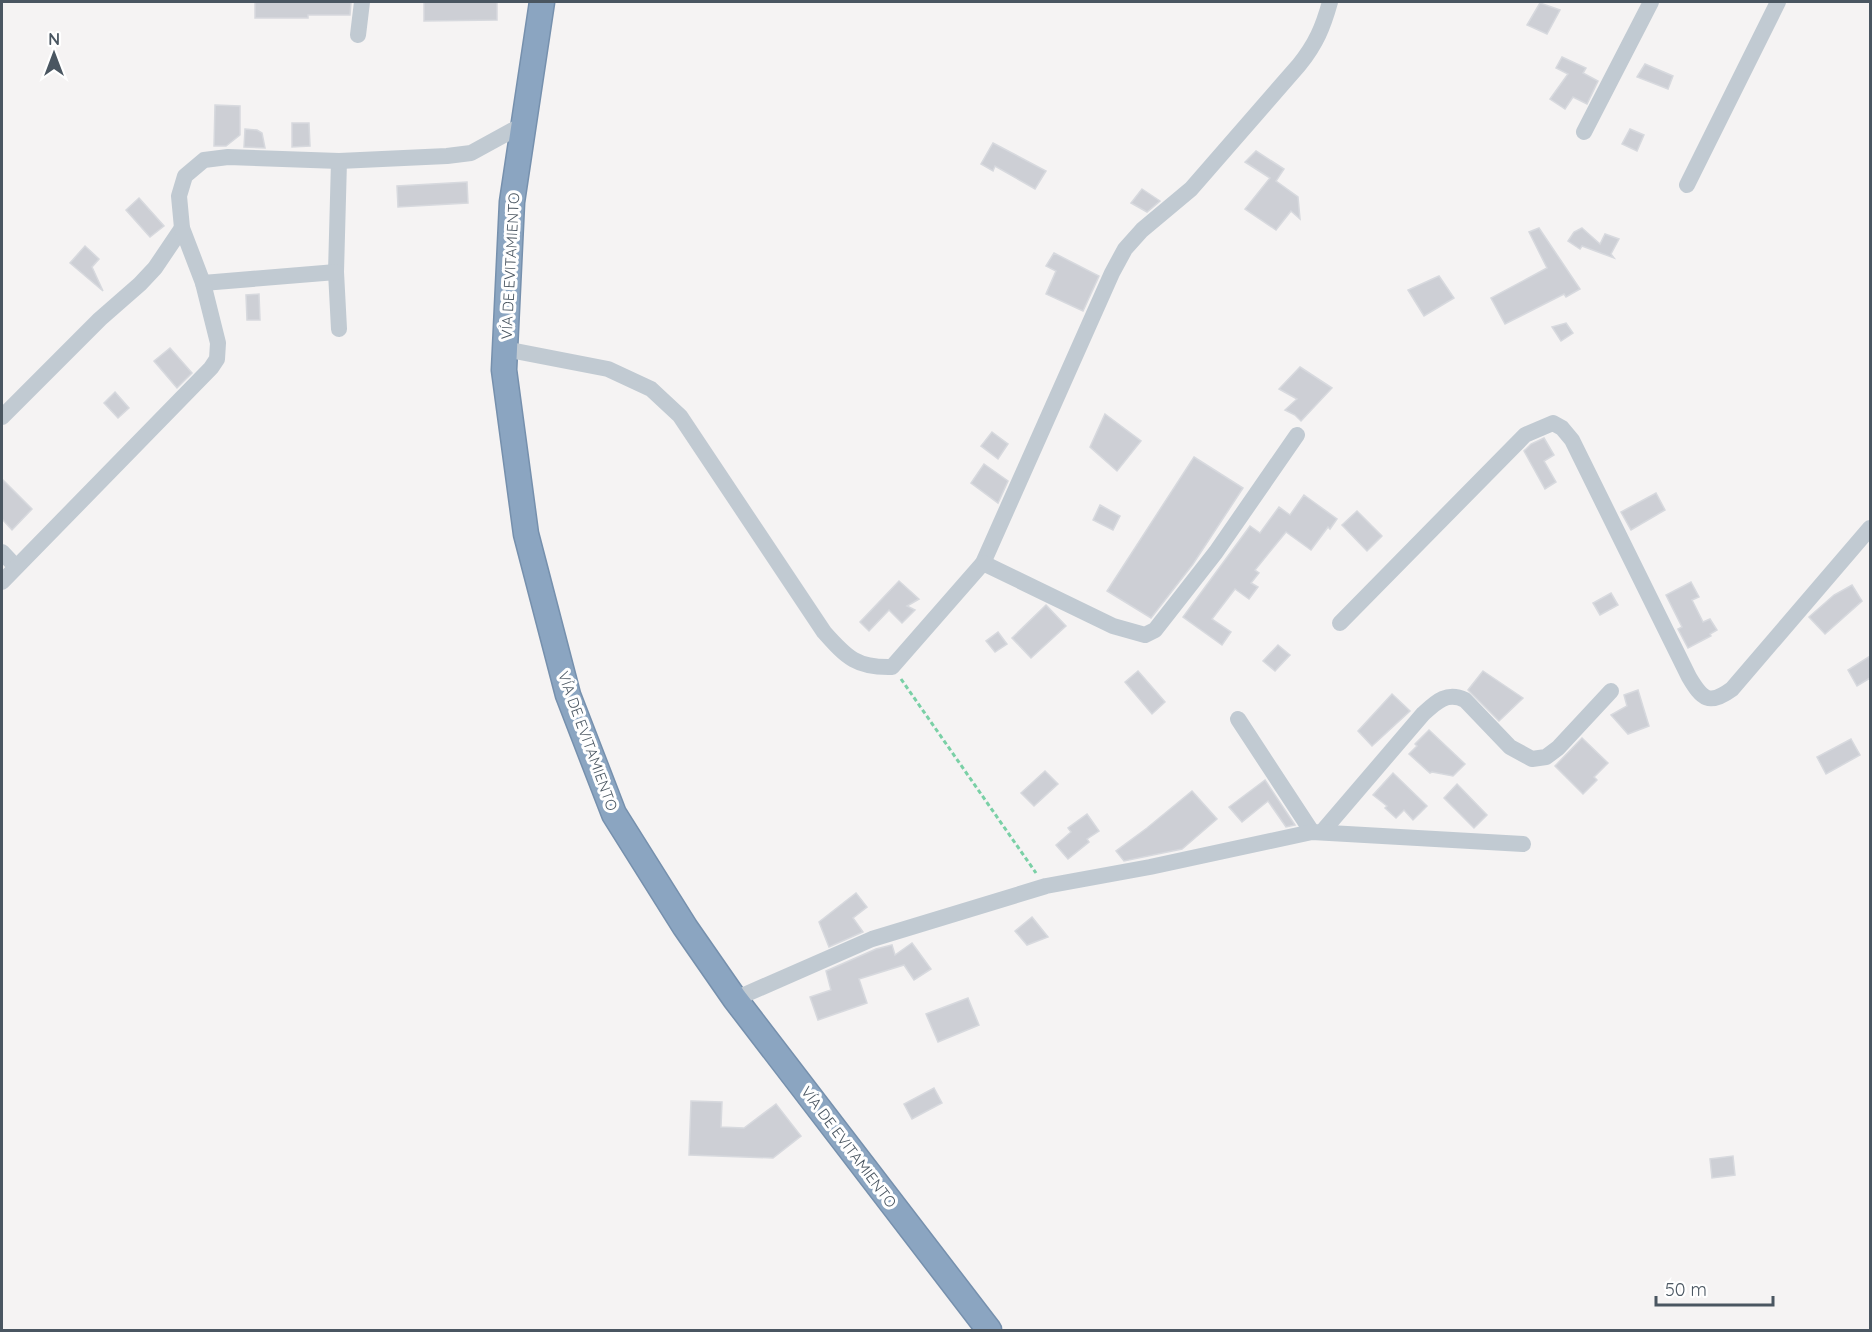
<svg xmlns="http://www.w3.org/2000/svg" width="1872" height="1332" font-family="Quicksand,sans-serif">
	<style>
		.building { fill: #cdcfd5; stroke: #d7d9de; stroke-width: 1.5 }
		.lines { fill: none; stroke-linecap: round; stroke-linejoin: round }
		.highway-casing { stroke: #7690ad; stroke-width: 27 }
		.path { stroke: #7ad0a6; stroke-width: 3; stroke-dasharray: 4.5 3; stroke-linecap: butt }
		.minor { stroke: #c1cad2; stroke-width: 16 }
		.highway { stroke: #8ba5c1; stroke-width: 24 }
		.labels { text-anchor: middle; dominant-baseline: central; stroke-width: 6; stroke-linejoin: round; paint-order: stroke }
		.street-label { font-size: 15px; fill: #4a5661; stroke: #fff }
	</style>
	<rect width="100%" height="100%" fill="#f5f3f3"/>
	<g class="building">
		<path d="M255 2H351L350 15H308V18H255Z"/>
		<path d="M424 2H497V20L424 21Z"/>
		<path d="M1540 3 1560 10 1547 34 1527 25Z"/>
		<path d="M1562 57 1586 68 1583 73 1598 81 1587 104 1573 97 1565 109 1550 99 1568 74 1556 68Z"/>
		<path d="M1645 64 1673 76 1668 89 1637 77Z"/>
		<path d="M215 105 240 106V135L226 146H214Z"/>
		<path d="M292 123H309L310 146 292 147Z"/>
		<path d="M245 129 257 130 262 133 265 148 244 147Z"/>
		<path d="M1630 129 1644 135 1637 151 1622 144Z"/>
		<path d="M993 143 1046 171 1035 189 995 166 993 171 981 164Z"/>
		<path d="M1256 151 1284 169 1276 181 1298 197 1300 219 1291 211 1276 230 1245 209 1270 178 1245 162Z"/>
		<path d="M467 182 468 203 398 207 397 186Z"/>
		<path d="M1142 189 1160 201 1147 212 1131 203Z"/>
		<path d="M139 198 164 226 150 237 126 210Z"/>
		<path d="M1539 228 1580 289 1566 297 1564 294 1505 324 1491 298 1547 268 1529 232Z"/>
		<path d="M1582 228 1600 244 1605 234 1619 239 1611 254 1614 258 1582 246 1580 249 1568 241 1574 232Z"/>
		<path d="M85 246 99 259 92 267 103 291 70 263Z"/>
		<path d="M1054 253 1099 276 1083 311 1046 294 1056 271 1046 266Z"/>
		<path d="M1439 276 1454 298 1424 316 1408 290Z"/>
		<path d="M259 294 260 320H247L246 295Z"/>
		<path d="M1566 323 1573 333 1561 341 1552 327Z"/>
		<path d="M170 348 192 373 177 388 154 361Z"/>
		<path d="M1300 367 1332 388 1301 421 1295 415 1285 410 1297 399 1279 389Z"/>
		<path d="M115 392 129 408 118 418 104 403Z"/>
		<path d="M1105 414 1141 441 1117 471 1090 447Z"/>
		<path d="M992 432 1008 444 998 459 981 446Z"/>
		<path d="M1544 438 1554 455 1544 461 1556 482 1545 489 1524 451 1531 444Z"/>
		<path d="M1194 457 1243 488 1193 564 1151 618 1107 591Z"/>
		<path d="M984 464 1008 481 998 503 971 483Z"/>
		<path d="M2 479 32 509 12 530 2 519Z"/>
		<path d="M1656 493 1665 510 1631 530 1621 512Z"/>
		<path d="M1304 495 1337 519 1330 529 1328 527 1311 550 1286 532 1255 570 1259 573 1251 583 1258 587 1249 599 1235 589 1212 619 1231 632 1222 645 1183 617 1250 526 1260 533 1279 507 1290 515Z"/>
		<path d="M1100 505 1120 516 1113 530 1093 520Z"/>
		<path d="M1357 511 1382 536 1367 551 1342 525Z"/>
		<path d="M899 581 919 599 907 606 915 610 902 623 889 610 869 631 860 622Z"/>
		<path d="M1691 582 1699 597 1692 600 1703 622 1710 619 1717 630 1710 634 1711 636 1688 648 1678 629 1682 627 1666 595Z"/>
		<path d="M1852 585 1862 601 1825 634 1809 617 1834 595Z"/>
		<path d="M1611 593 1618 605 1600 615 1593 603Z"/>
		<path d="M1046 605 1066 626 1031 658 1012 638Z"/>
		<path d="M998 632 1007 644 995 652 986 641Z"/>
		<path d="M1278 645 1290 655 1275 671 1263 661Z"/>
		<path d="M1870 656V678L1857 686 1848 670Z"/>
		<path d="M1138 671 1165 702 1152 714 1125 682Z"/>
		<path d="M1483 671 1523 698 1499 721 1468 690Z"/>
		<path d="M1638 690 1649 726 1628 734 1611 715 1627 706 1624 695Z"/>
		<path d="M1392 694 1410 711 1372 746 1358 731Z"/>
		<path d="M1429 730 1465 764 1453 776 1432 772 1430 773 1409 754 1417 746 1415 744Z"/>
		<path d="M1582 738 1608 763 1594 777 1597 780 1583 794 1555 766Z"/>
		<path d="M1851 739 1860 755 1826 774 1817 757Z"/>
		<path d="M1045 771 1058 784 1034 806 1021 793Z"/>
		<path d="M1393 773 1427 806 1413 820 1404 810 1396 818 1385 808 1387 806 1373 795Z"/>
		<path d="M1265 780 1295 825 1286 827 1268 801 1242 822 1229 807Z"/>
		<path d="M1457 784 1487 815 1474 828 1444 798Z"/>
		<path d="M1192 791 1217 819 1182 849 1124 861 1116 851 1147 828Z"/>
		<path d="M1087 814 1099 831 1087 839 1089 842 1068 859 1056 845 1071 832 1068 828Z"/>
		<path d="M856 893 867 907 853 918 863 932 829 947 819 922Z"/>
		<path d="M1032 917 1048 937 1027 945 1015 931Z"/>
		<path d="M912 943 931 969 914 980 904 965 859 979 867 1003 818 1020 810 997 831 990 826 971 876 949 892 945 895 955Z"/>
		<path d="M968 998 979 1025 938 1042 926 1014Z"/>
		<path d="M934 1088 942 1103 912 1119 904 1104Z"/>
		<path d="M691 1101 722 1102 721 1127 744 1128 776 1104 801 1136 773 1158 689 1155Z"/>
		<path d="M1733 1156 1735 1175 1712 1178 1710 1159Z"/>
	</g>
	<g class="lines">
		<defs>
			<path id="highway" d="M542 2 512 202 504 370 526 534 568 695 614 814 685 927 735 999 989 1330"/>
		</defs>
		<use href="#highway" class="highway-casing"/>
		<path class="path" d="M901 679 1036 873"/>
		<g class="minor">
			<path d="M358 35 362 2"/>
			<path d="M1584 132 1651 2"/>
			<path d="M339 161 336 272 339 329"/>
			<path d="M1687 185 1778 2"/>
			<path d="M203 283 336 272"/>
			<path d="M505 349 608 369 651 389 680 416 824 632C847 658 857 668 892 667L983 563 1112 273 1125 249 1142 230 1191 189 1299 65C1316 44 1323 27 1330 2"/>
			<path d="M2 417 100 319 140 284 155 268 182 228"/>
			<path d="M2 552 16 567"/>
			<path d="M983 563 1113 626 1145 635 1155 630 1216 552 1297 435"/>
			<path d="M2 582 211 368 217 359 218 343 203 283 182 228 179 196 185 176 204 160 228 157 339 161 447 156 471 153 524 124"/>
			<path d="M1340 623 1525 435 1553 423 1562 428 1572 440 1689 677C1702 699 1709 706 1732 689L1870 528"/>
			<path d="M1238 719 1312 832"/>
			<path d="M1322 832 1423 714C1436 702 1447 691 1465 700L1510 747 1532 759 1546 757 1558 748 1611 691"/>
			<path d="M735 999 872 939 1046 886 1150 867 1312 832 1523 844"/>
		</g>
		<use href="#highway" class="highway"/>
	</g>
	<g class="labels">
		<g class="street-label">
			<text transform="translate(510 266) rotate(-87)">VÍA DE EVITAMIENTO</text>
			<text transform="translate(588 741) rotate(70)">VÍA DE EVITAMIENTO</text>
			<text transform="translate(849 1147) rotate(53)">VÍA DE EVITAMIENTO</text>
		</g>
	</g>
	<rect width="1872" height="1332" fill="none" stroke="#4a5661" stroke-width="6"/>
	<g transform="translate(54 54)" stroke="#ffffff" stroke-width="4.5" paint-order="stroke">
	<path d="M0-4.5L10 22L0 15L-10 22Z" fill="#4a5661"/>
	<text y="-9" font-size="16" font-weight="bold" text-anchor="middle" fill="#4a5661">N</text>
	</g>
	<path d="M1656 1296v9h117v-9" fill="none" stroke="#4a5661" stroke-width="3"/>
	<text x="1665" y="1296" font-size="18" fill="#4a5661" stroke="#ffffff" stroke-width="4.5" paint-order="stroke">50 m</text>
</svg>
